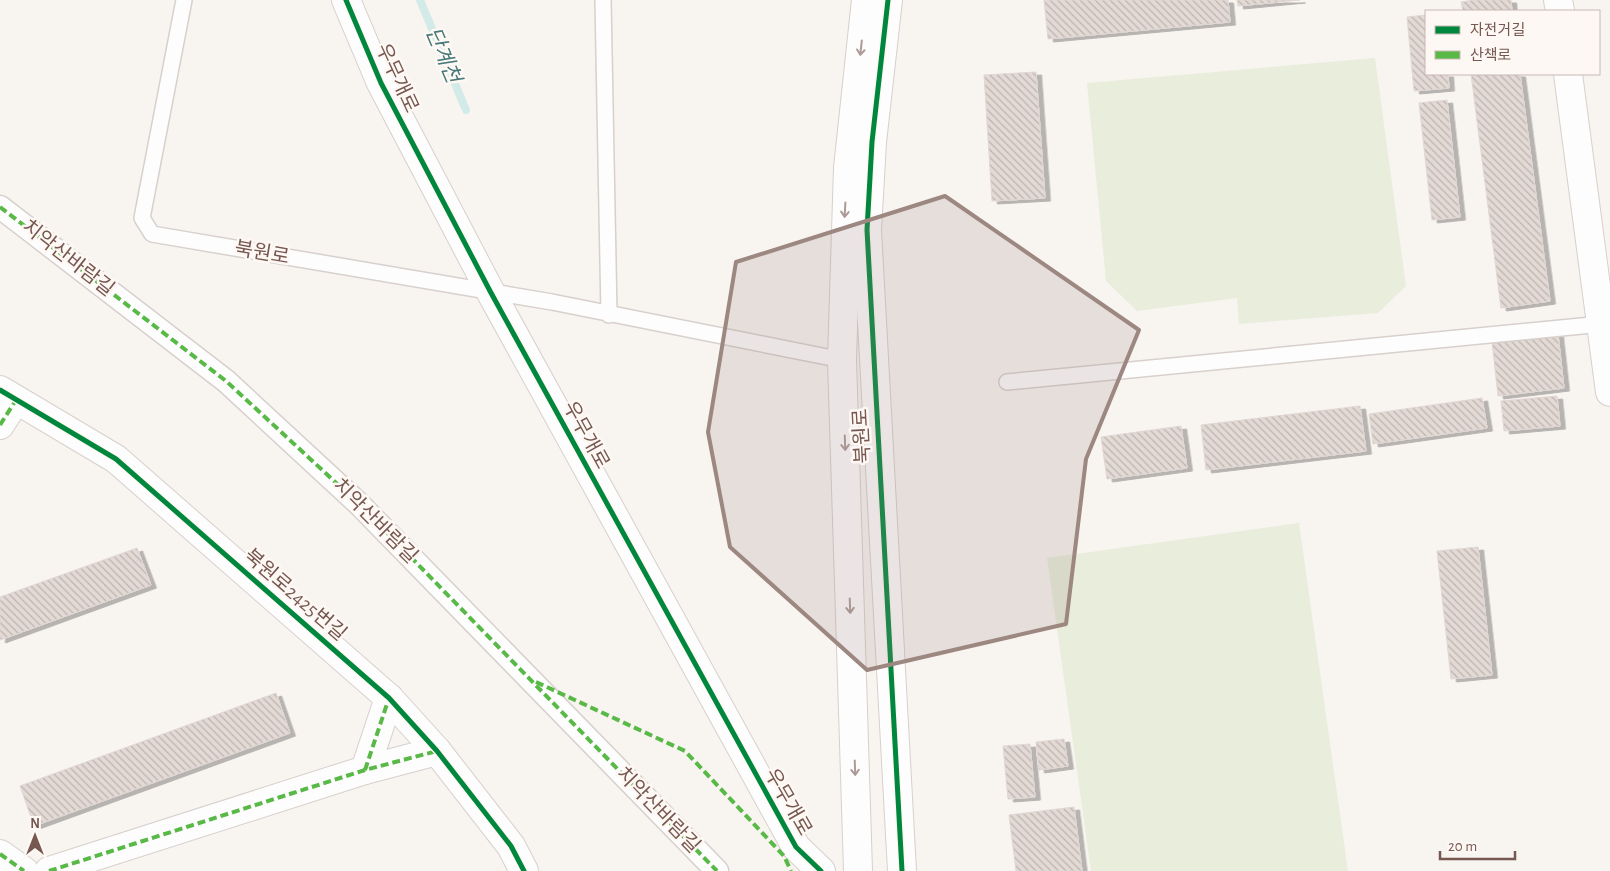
<svg xmlns="http://www.w3.org/2000/svg" width="1610" height="871" font-family="'Alegreya Sans','Noto Sans KR',sans-serif">
	<style>
		.green { fill: #e9eedc }
		.lines { fill: none; stroke-linecap: round; stroke-linejoin: round }
		.stream { stroke: #d2eae8; stroke-width: 8 }
		.building { fill: url(#building-back-hatch); stroke: #e1d7d3; filter: url(#shadow) }
		.service-casing { stroke: #d7d0cc; stroke-width: 18 }
		.pedestrian-casing { stroke: #d7d0cc; stroke-width: 25 }
		.minor-casing { stroke: #d7d0cc; stroke-width: 30 }
		.tertiary-casing { stroke: #d7d0cc; stroke-width: 30 }
		.service { stroke: #fefdfd; stroke-width: 15 }
		.pedestrian { stroke: #fefdfd; stroke-width: 22 }
		.minor { stroke: #fefdfd; stroke-width: 28 }
		.tertiary { stroke: #fefdfd; stroke-width: 28 }
		.quiet { stroke: #58b947; stroke-width: 4; stroke-dasharray: 8 4; stroke-linecap: butt }
		.cycleway-casing { stroke: #fef8f4; stroke-width: 8 }
		.cycleway { stroke: #00873e; stroke-width: 5 }
		.oneway { stroke: #ac9a96 }
		.marked { fill: #9d8781; fill-opacity: 0.2; stroke: #9d8781; stroke-width: 4; stroke-linejoin: round }
		.labels { text-anchor: middle; dominant-baseline: central; stroke-width: 5; stroke-linejoin: round; paint-order: stroke }
		.street-label { font-size: 20px; fill: #765851; stroke: #fef8f4 }
		.water-label { font-size: 21px; font-style: italic; fill: #457879; stroke: #fef8f4 }
	</style>
	<defs>
		<pattern id="building-back-hatch" width="6" height="6" patternUnits="userSpaceOnUse" patternTransform="scale(1.25)"><rect width="6" height="6" fill="#e3dad5"/><path d="M-1 5l2 2M0 0l6 6M5-1l2 2" fill="none" stroke="#bdb4af"/></pattern>
		<filter id="shadow"><feDropShadow dx="5.5" dy="3" stdDeviation="0" flood-color="#0004"/></filter>
	</defs>
	<rect width="100%" height="100%" fill="#f8f4f0"/>
	<g class="green">
		<path d="M1375 58 1406 286 1378 313 1239 324 1237 298 1137 311 1106 281 1087 83Z"/>
		<path d="M1299 523 1348 871H1091L1047 558Z"/>
	</g>
	<g class="lines">
		<path class="stream" d="M420 0 466 110"/>
	</g>
	<g class="building">
		<path d="M1044 0H1228L1230 22 1048 39Z"/>
		<path d="M1237 0H1300L1238 6Z"/>
		<path d="M1474 0H1511L1512 11H1463L1461 2Z"/>
		<path d="M1426 15V74H1448L1449 88 1414 91 1407 17Z"/>
		<path d="M1036 72 1045 198 992 201 984 75Z"/>
		<path d="M1471 74H1520L1550 301 1501 308Z"/>
		<path d="M1447 100 1460 217 1432 220 1419 103Z"/>
		<path d="M1558 334 1564 388 1498 396 1492 342Z"/>
		<path d="M1557 396 1560 426 1504 431 1501 401Z"/>
		<path d="M1482 398 1487 428 1373 444 1369 414Z"/>
		<path d="M1360 406 1366 451 1206 470 1201 425Z"/>
		<path d="M1181 426 1187 468 1107 479 1101 437Z"/>
		<path d="M1478 547 1492 675 1451 679 1437 551Z"/>
		<path d="M137 548 151 585 0 640V597Z"/>
		<path d="M276 693 290 733 34 826 20 786Z"/>
		<path d="M1064 739 1068 766 1039 770 1036 742Z"/>
		<path d="M1030 744 1035 797 1008 799 1003 746Z"/>
		<path d="M1074 807 1082 871H1016L1009 815Z"/>
	</g>
	<g class="lines">
		<defs>
			<g id="service">
				<path d="M184 0 142 218 152 234 552 302 842 360"/>
				<path d="M603 0 609 315"/>
				<path d="M1007 382 1602 324"/>
			</g>
			<path id="pedestrian" d="M0 207 226 381 360 505 717 871"/>
			<g id="minor">
				<path d="M346 0 381 83 490 291 796 847 821 871"/>
				<path d="M1558 0 1560 11"/>
				<path d="M1568 74 1610 392"/>
				<path d="M0 425 16 400"/>
				<path d="M365 770 389 698"/>
				<path d="M0 854 24 871"/>
				<path d="M49 871 365 770 437 751"/>
			</g>
			<g id="tertiary">
				<path d="M888 0 872 142 867 230 902 871"/>
				<path d="M0 390 116 459 389 698 437 751 511 846 524 871"/>
				<path d="M858 871 842 360 848 168 866 0"/>
			</g>
		</defs>
		<use href="#service" class="service-casing"/>
		<use href="#pedestrian" class="pedestrian-casing"/>
		<use href="#minor" class="minor-casing"/>
		<use href="#tertiary" class="tertiary-casing"/>
		<use href="#service" class="service"/>
		<use href="#pedestrian" class="pedestrian"/>
		<use href="#minor" class="minor"/>
		<use href="#tertiary" class="tertiary"/>
		<g class="quiet">
			<path d="M0 207 226 381 360 505 717 871"/>
			<path d="M0 425 16 400"/>
			<path d="M536 682 685 751 784 856 791 871"/>
			<path d="M365 770 389 698"/>
			<path d="M0 854 24 871"/>
			<path d="M49 871 365 770 437 751"/>
		</g>
		<defs>
			<g id="cycleway">
				<path d="M346 0 381 83 490 291 796 847 821 871"/>
				<path d="M888 0 872 142 867 230 902 871"/>
				<path d="M0 390 116 459 389 698 437 751 511 846 524 871"/>
			</g>
		</defs>
		<use href="#cycleway" class="cycleway-casing"/>
		<use href="#cycleway" class="cycleway"/>
	</g>
	<defs><path id="oneway-shaft" d="M-6 0H5M1.5-3L5.5 0L1.5 3" fill="none" stroke-width="1.6" stroke-linecap="round" stroke-linejoin="round" transform="scale(1.25)"/></defs>
	<g class="oneway">
		<use href="#oneway-shaft" transform="translate(861 48) rotate(96)"/>
		<use href="#oneway-shaft" transform="translate(845 210) rotate(93)"/>
		<use href="#oneway-shaft" transform="translate(845 443) rotate(88)"/>
		<use href="#oneway-shaft" transform="translate(850 606) rotate(88)"/>
		<use href="#oneway-shaft" transform="translate(855 768) rotate(88)"/>
	</g>
	<path class="marked" d="M945 196 1139 330 1086 459 1066 624 867 670 730 547 708 432 736 262Z"/>
	<g class="labels">
		<g class="street-label">
			<text transform="translate(397 78) rotate(65)">우무개로</text>
			<text transform="translate(262 253) rotate(10)">북원로</text>
			<text transform="translate(68 258) rotate(38)">치악산바람길</text>
			<text transform="translate(586 435) rotate(61)">우무개로</text>
			<text transform="translate(862 436) rotate(-93)">북원로</text>
			<text transform="translate(375 521) rotate(45)">치악산바람길</text>
			<text transform="translate(295 595) rotate(41)">북원로2425번길</text>
			<text transform="translate(788 802) rotate(60)">우무개로</text>
			<text transform="translate(658 810) rotate(46)">치악산바람길</text>
		</g>
		<g class="water-label">
			<text transform="translate(443 55) rotate(67)">단계천</text>
		</g>
	</g>
	<rect x="1425" y="10" width="175" height="65" fill="#fef8f4" stroke="#c8b8b3"/>
	<rect x="1435" y="26" width="25" height="8" fill="#00873e" stroke="#c8b8b3"/>
	<text x="1470" y="35" font-size="15" fill="#765851">자전거길</text>
	<rect x="1435" y="51" width="25" height="8" fill="#58b947" stroke="#c8b8b3"/>
	<text x="1470" y="60" font-size="15" fill="#765851">산책로</text>
	<g transform="translate(35 836)" stroke="#fef8f4" stroke-width="4" paint-order="stroke">
	<path d="M0-4L9 19L0 12L-9 19Z" fill="#765851"/>
	<text y="-8" font-size="14" font-weight="bold" text-anchor="middle" fill="#765851">N</text>
	</g>
	<path d="M1440 851v8h75v-8" fill="none" stroke="#765851" stroke-width="2.5"/>
	<text x="1448" y="851" font-size="15" fill="#765851" stroke="#fef8f4" stroke-width="4" paint-order="stroke">20 m</text>
</svg>
